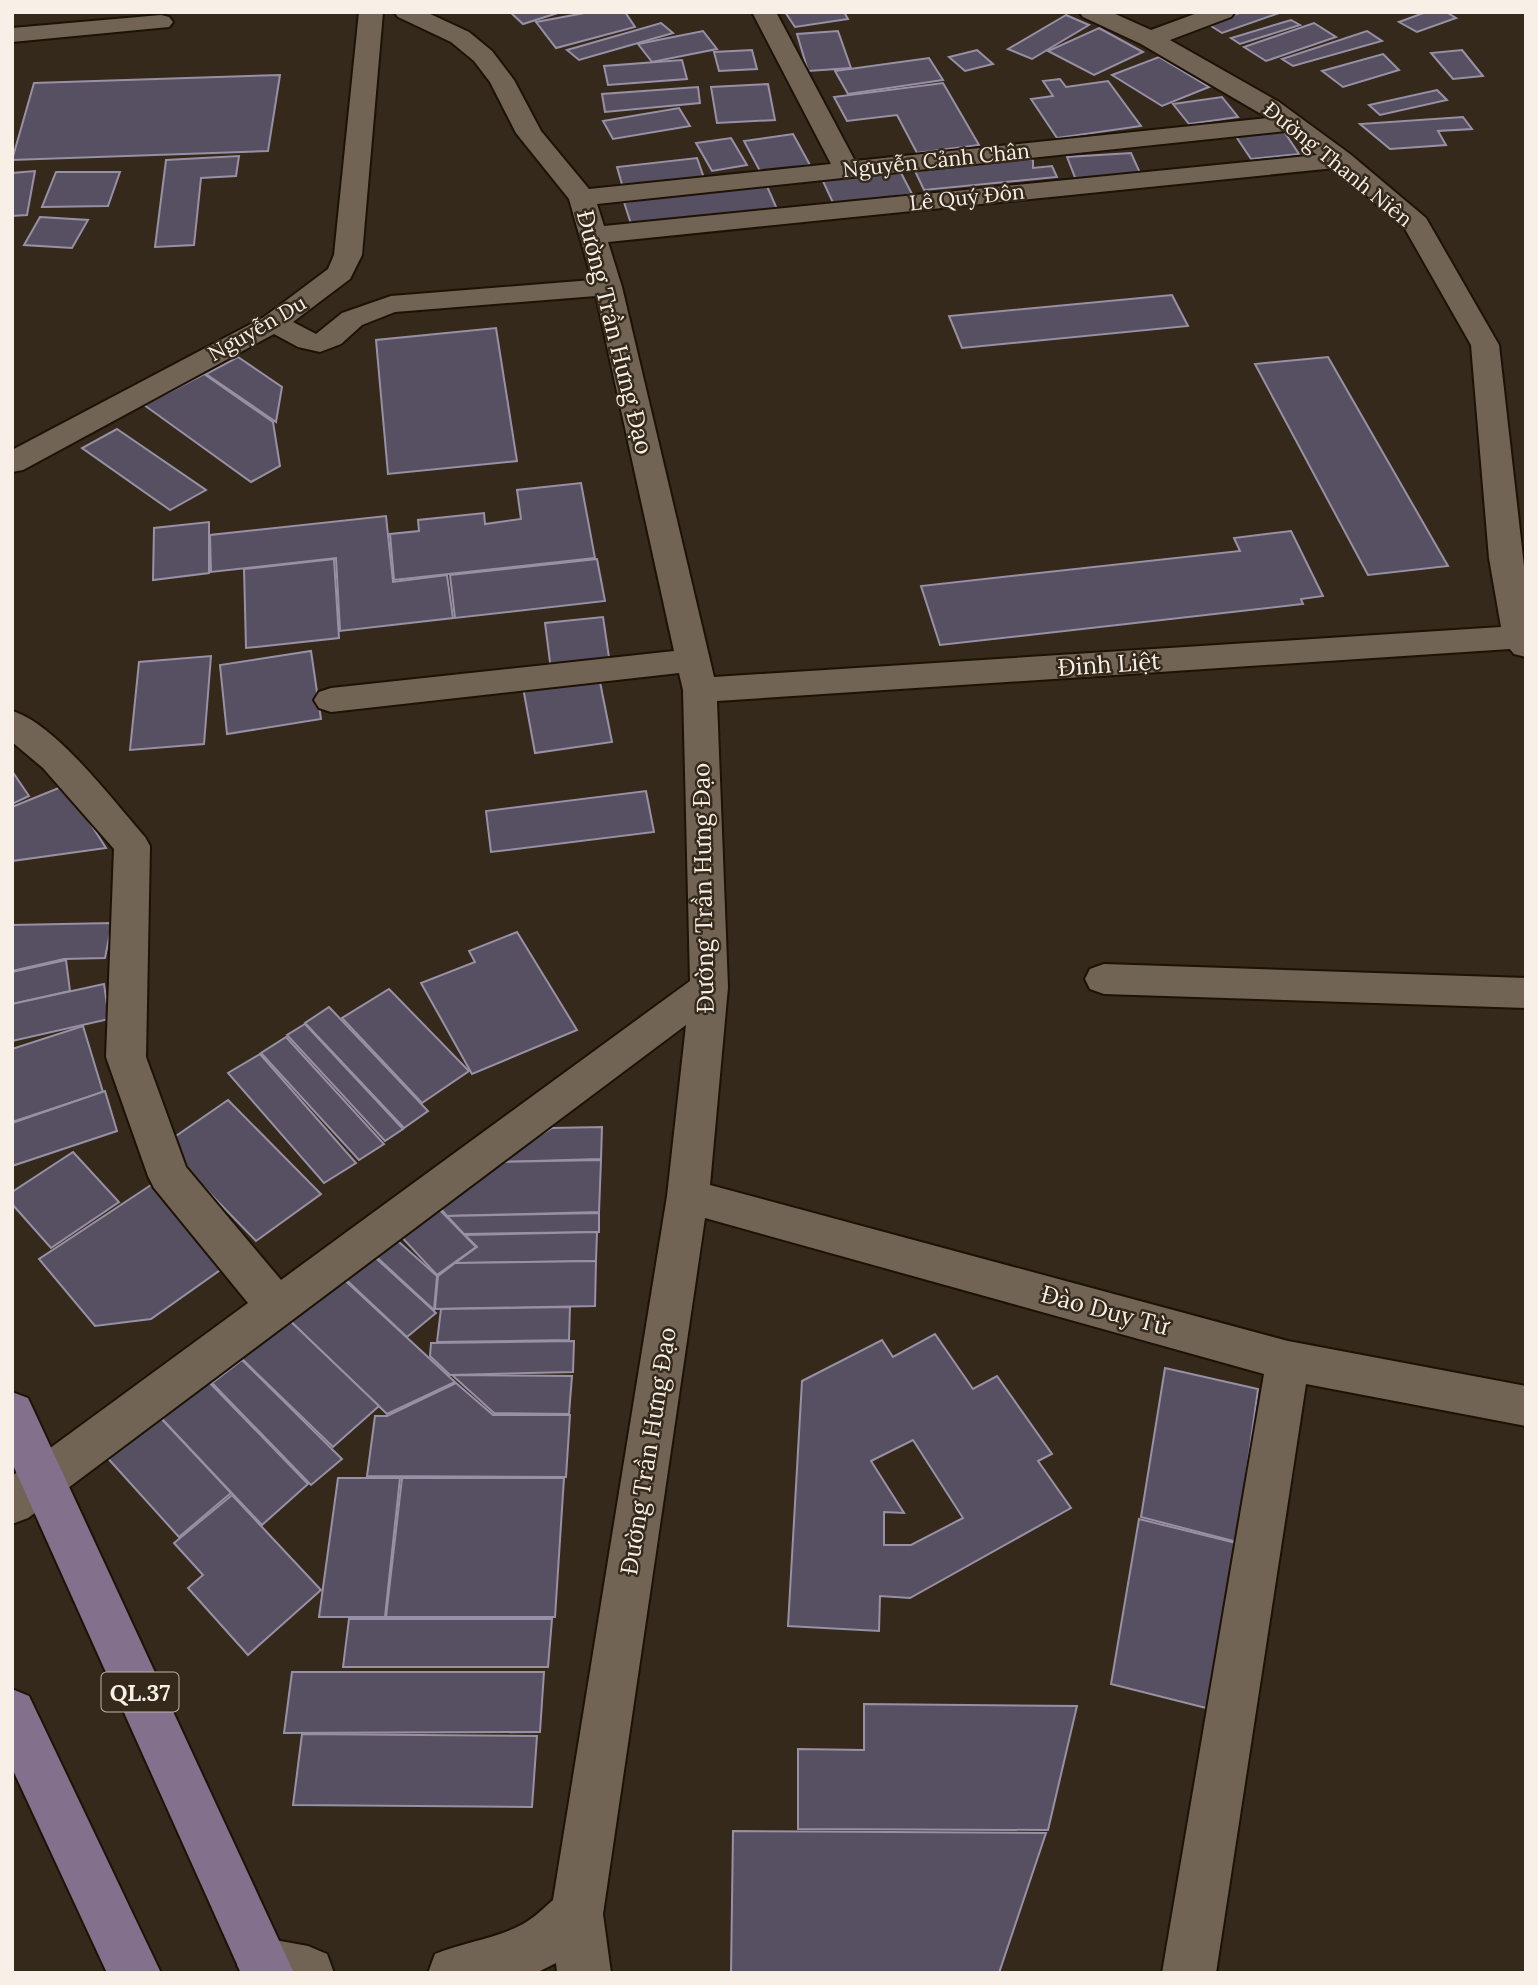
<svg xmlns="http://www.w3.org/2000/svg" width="1538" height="1985" font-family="Lora,serif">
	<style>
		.building { fill: #575062; stroke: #9890a4; stroke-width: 2; fill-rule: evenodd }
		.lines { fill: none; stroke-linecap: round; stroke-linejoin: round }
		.minor-casing { stroke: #1c1205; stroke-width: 4 }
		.major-casing { stroke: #1c1205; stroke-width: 4 }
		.minor { fill: #716454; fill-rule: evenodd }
		.major { fill: #83708d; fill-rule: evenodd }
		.labels { text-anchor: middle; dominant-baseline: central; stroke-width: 5; stroke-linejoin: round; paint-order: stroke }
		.far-street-label { font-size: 21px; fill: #f8f0e7; stroke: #35291b }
		.shield { fill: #35291b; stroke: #beb4aa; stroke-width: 2 }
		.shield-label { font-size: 23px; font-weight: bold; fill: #f8f0e7 }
		.street-label { font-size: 24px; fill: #f8f0e7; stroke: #35291b }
	</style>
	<rect width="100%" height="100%" fill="#35291b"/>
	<g class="building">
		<path d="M510 12H561L523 24Z"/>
		<path d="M590 12H625L635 27 556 48 536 22Z"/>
		<path d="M785 12H844L848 19 795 27Z"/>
		<path d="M1242 12H1282L1222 33 1208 24Z"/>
		<path d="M1426 12H1446L1456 18 1417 32 1399 22Z"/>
		<path d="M1066 15 1089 25 1032 59 1008 49Z"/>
		<path d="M1291 20 1300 25 1240 44 1231 38Z"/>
		<path d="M661 23 673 33 579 60 567 50Z"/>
		<path d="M1314 23 1336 37 1266 61 1244 47Z"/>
		<path d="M1099 28 1143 52 1094 75 1048 51Z"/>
		<path d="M703 31 717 49 652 62 638 44Z"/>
		<path d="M838 31 851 68 808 71 797 34Z"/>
		<path d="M1367 31 1382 41 1293 66 1282 59Z"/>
		<path d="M752 50 757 69 719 71 714 52Z"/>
		<path d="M977 50 993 64 965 71 949 57Z"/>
		<path d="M1462 50 1483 76 1453 79 1431 53Z"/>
		<path d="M1383 54 1399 70 1343 87 1322 71Z"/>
		<path d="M1159 57 1209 87 1162 106 1112 75Z"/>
		<path d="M929 58 943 80 848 94 835 71Z"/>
		<path d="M682 60 687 79 608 85 604 66Z"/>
		<path d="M280 75 268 151 12 160 34 83Z"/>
		<path d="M1060 79 1066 87 1108 81 1141 126 1057 138 1031 99 1053 96 1043 81Z"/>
		<path d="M943 83 979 145 917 153 897 115 847 121 834 97Z"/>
		<path d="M768 84 775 120 717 123 711 87Z"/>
		<path d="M698 87 700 103 605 112 602 94Z"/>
		<path d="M1437 90 1447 100 1380 115 1369 105Z"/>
		<path d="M1222 97 1238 117 1189 124 1173 104Z"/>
		<path d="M679 108 690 126 613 139 603 121Z"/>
		<path d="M1463 117 1472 129 1438 131 1446 145 1390 149 1360 124Z"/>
		<path d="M1283 130 1299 154 1251 159 1235 135Z"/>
		<path d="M793 134 810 165 761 173 744 141Z"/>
		<path d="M731 138 747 165 712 171 696 143Z"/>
		<path d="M1131 153 1141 175 1076 180 1067 157Z"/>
		<path d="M239 156 236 176 201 178 194 245 155 247 166 160Z"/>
		<path d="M697 158 704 178 623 188 617 167Z"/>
		<path d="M1033 159V168L1052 166 1057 177 924 190 915 171Z"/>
		<path d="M899 169 912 194 834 205 822 179Z"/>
		<path d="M35 171 27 215 12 216V173Z"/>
		<path d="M56 172H120L108 206 42 207Z"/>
		<path d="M766 184 777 209 632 227 624 202Z"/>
		<path d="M40 217 88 220 72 248 24 245Z"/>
		<path d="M1172 295 1188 326 962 348 949 316Z"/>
		<path d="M496 328 517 461 388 474 376 340Z"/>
		<path d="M238 357 282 387 276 422 206 374Z"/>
		<path d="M1328 357 1448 566 1368 575 1255 364Z"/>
		<path d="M204 374 273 422 280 466 251 482 144 405Z"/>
		<path d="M117 429 206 490 170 510 82 448Z"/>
		<path d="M581 483 595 558 394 580 390 534 419 531 418 520 484 513 485 524 521 519 517 490Z"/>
		<path d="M386 516 393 582 447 575 453 618 340 631 336 558 211 572 210 535Z"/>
		<path d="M209 522V573L153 580 154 528Z"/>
		<path d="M1291 531 1323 596 1301 599 1303 604 940 645 921 586 1240 551 1234 538Z"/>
		<path d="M334 559 339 638 246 648 244 569Z"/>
		<path d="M597 559 605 601 455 618 450 575Z"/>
		<path d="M603 617 610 664 551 670 545 623Z"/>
		<path d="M311 651 321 719 227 734 220 665Z"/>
		<path d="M211 656 204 744 130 750 139 662Z"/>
		<path d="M598 672 612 742 535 753 522 682Z"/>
		<path d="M12 771 29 796 12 804Z"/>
		<path d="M66 785 106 848 12 861V807Z"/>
		<path d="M646 791 654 832 491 852 486 811Z"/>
		<path d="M112 923 105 958 64 959 12 971V925Z"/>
		<path d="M517 932 577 1030 472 1074 421 983 475 962 469 951Z"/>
		<path d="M66 960 70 991 12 1004V972Z"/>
		<path d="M104 984 109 1019 12 1041V1004Z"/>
		<path d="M389 989 469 1071 422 1103 342 1018Z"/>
		<path d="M329 1007 428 1111 404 1128 305 1023Z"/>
		<path d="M305 1024 403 1129 385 1141 287 1035Z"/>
		<path d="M83 1026 103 1092 12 1122V1049Z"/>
		<path d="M286 1037 384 1144 359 1160 261 1053Z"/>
		<path d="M260 1054 356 1163 324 1183 228 1073Z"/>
		<path d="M105 1091 117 1131 12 1166V1123Z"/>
		<path d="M228 1100 321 1194 256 1241 163 1145Z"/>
		<path d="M602 1127 601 1159 496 1162 552 1128Z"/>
		<path d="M73 1152 119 1202 51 1248 12 1204V1192Z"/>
		<path d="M601 1160 599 1212 447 1216 435 1202 495 1162Z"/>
		<path d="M154 1183 226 1266 151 1319 95 1326 39 1259Z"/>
		<path d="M433 1203 476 1247 437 1275 395 1230Z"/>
		<path d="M599 1213V1232L464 1234 447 1216Z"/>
		<path d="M597 1232 596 1261 455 1263 477 1247 465 1235Z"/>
		<path d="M390 1234 437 1276 434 1310 369 1250Z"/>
		<path d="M367 1250 436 1313 407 1337 339 1273Z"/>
		<path d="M596 1261 595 1306 435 1309 438 1276 455 1263Z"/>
		<path d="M338 1274 455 1382 387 1414 286 1317Z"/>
		<path d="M570 1307 569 1340 437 1342 441 1309Z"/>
		<path d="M286 1317 379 1406 333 1447 239 1356Z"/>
		<path d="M935 1334 973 1389 997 1376 1052 1454 1038 1461 1071 1508 910 1598 880 1596 879 1631 788 1626 802 1381 882 1340 893 1357ZM913 1440 963 1518 911 1545H884V1512L904 1513 871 1461Z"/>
		<path d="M574 1341 573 1372 450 1375 430 1356 431 1343Z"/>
		<path d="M242 1360 342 1459 311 1485 212 1383Z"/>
		<path d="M1165 1368 1258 1389 1237 1542 1141 1517Z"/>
		<path d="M452 1375 572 1376 569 1414 494 1413Z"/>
		<path d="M207 1380 308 1484 262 1525 162 1419Z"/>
		<path d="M456 1383 493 1415H570L566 1477 367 1476 375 1416H387Z"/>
		<path d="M156 1413 231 1493 179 1537 104 1454Z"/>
		<path d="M338 1478H400L385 1617H319Z"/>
		<path d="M402 1478H564L555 1617H386Z"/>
		<path d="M232 1495 321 1590 248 1655 188 1588 203 1575 174 1543Z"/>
		<path d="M1139 1519 1236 1543 1214 1710 1111 1684Z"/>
		<path d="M349 1619H552L548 1667H343Z"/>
		<path d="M292 1672H544L540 1732 284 1733Z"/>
		<path d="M864 1704 1077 1706 1048 1830 798 1829V1749L864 1750Z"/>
		<path d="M302 1734 537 1736 532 1807 293 1805Z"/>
		<path d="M733 1831 1046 1833 999 1973H731Z"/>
	</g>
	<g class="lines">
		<defs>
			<g id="minor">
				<path d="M359 12H383L362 255 350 279 293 322 316 334 342 313 391 296 592 280 569 199 516 133 490 82 474 61 451 42 398 17 394 12H426L469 32 492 51 514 80 541 131 589 189 831 164 752 12H776L855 161 1268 118 1141 44 1083 17 1079 12H1111L1151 30 1200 12H1235L1231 17 1170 40 1279 102 1350 154 1426 218 1499 345 1526 584V657L1514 654 1510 649 717 701 728 987 710 1185 1288 1341 1526 1386V1426L1306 1384 1216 1973H1162L1264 1374 705 1218 603 1914 611 1973H557L556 1963 536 1973H428L435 1954C464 1942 496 1939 523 1924 534 1918 544 1908 553 1900L667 1196 686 1025 28 1518 12 1524V1476L248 1303 154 1188 148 1176 106 1057 114 849 43 768 12 742V711C55 723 114 802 145 837L150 846 146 1057 186 1167 281 1280 690 981 683 690 679 673 331 712 319 708 314 700 319 692 331 688 674 651 596 296 395 312 362 325 341 344 320 352 298 347 274 334 23 470 12 472V450L264 317 328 269 334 255ZM1286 131 1317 155 604 226 597 204ZM1335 168 1405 229 1471 345 1489 558 1501 627 714 677 622 287 608 242Z"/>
				<path d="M161 15 169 17 173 22 169 27 12 42V28Z"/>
				<path d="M1104 964 1526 978V1008L1104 994 1090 989 1085 979 1090 969Z"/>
				<path d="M264 1938 308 1946 327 1954 334 1973H241L237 1965 245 1946Z"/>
			</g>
			<g id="major">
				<path d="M12 1392 28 1398 294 1973H241L12 1463Z"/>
				<path d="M12 1689 29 1696 161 1973H107L12 1768Z"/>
			</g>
		</defs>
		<use href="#minor" class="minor-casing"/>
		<use href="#major" class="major-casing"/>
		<use href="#minor" class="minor"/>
		<use href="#major" class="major"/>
	</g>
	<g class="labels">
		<g class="far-street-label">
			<text transform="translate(936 160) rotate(-6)">Nguyễn Cảnh Chân</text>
			<text transform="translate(1338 164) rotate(39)">Đường Thanh Niên</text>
			<text transform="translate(967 197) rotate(-6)">Lê Quý Đôn</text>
			<text transform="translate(257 328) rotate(-30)">Nguyễn Du</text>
		</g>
		<rect class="shield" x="101.5" y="1672.5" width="77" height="39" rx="5"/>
		<g class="shield-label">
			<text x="140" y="1692">QL.37</text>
		</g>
		<g class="street-label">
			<text transform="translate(615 332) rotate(76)">Đường Trần Hưng Đạo</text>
			<text transform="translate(1109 664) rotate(-4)">Đinh Liệt</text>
			<text transform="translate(703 888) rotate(-91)">Đường Trần Hưng Đạo</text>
			<text transform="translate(1105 1310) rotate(15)">Đào Duy Từ</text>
			<text transform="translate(648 1451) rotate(-81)">Đường Trần Hưng Đạo</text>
		</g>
	</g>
	<rect width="1538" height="1985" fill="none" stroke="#f8f0e7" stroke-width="28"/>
</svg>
